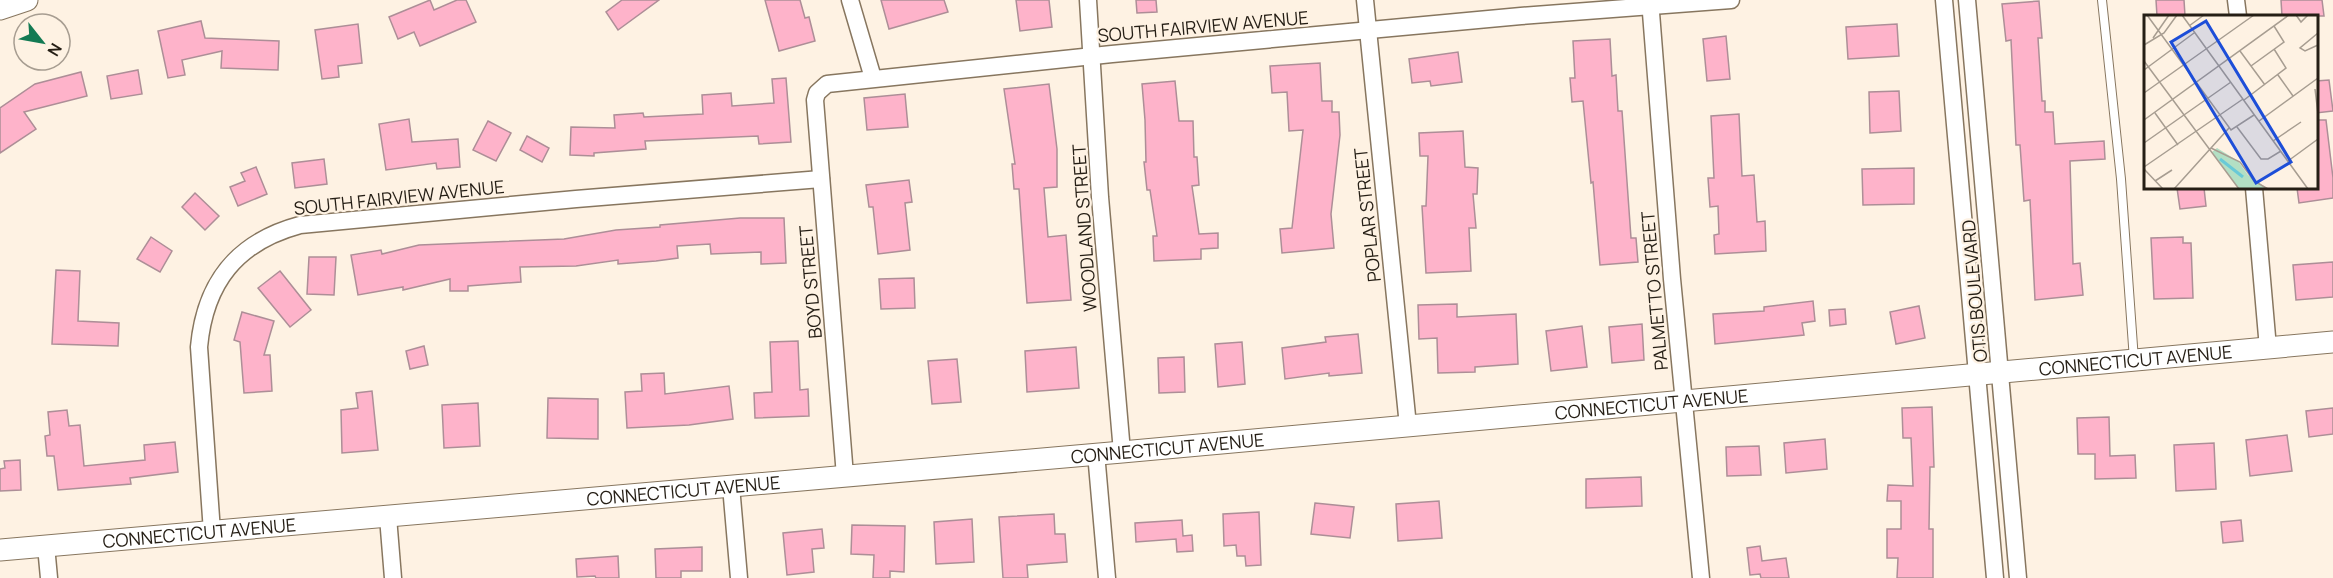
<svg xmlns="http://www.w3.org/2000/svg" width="2333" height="578" font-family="Manrope,sans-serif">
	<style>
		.building { fill: #feb3ca; stroke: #ad8e97; stroke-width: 1.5 }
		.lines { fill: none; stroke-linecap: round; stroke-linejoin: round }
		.service-casing { stroke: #87765f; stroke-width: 10 }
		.minor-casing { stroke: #87765f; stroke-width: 19 }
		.tertiary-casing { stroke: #87765f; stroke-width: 23 }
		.service { stroke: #fff; stroke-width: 8 }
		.minor { stroke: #fff; stroke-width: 16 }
		.tertiary { stroke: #fff; stroke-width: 21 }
		.labels { text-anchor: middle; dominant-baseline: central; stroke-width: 4.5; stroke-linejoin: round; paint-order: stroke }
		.street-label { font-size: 18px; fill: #251e15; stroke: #fef2e3 }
		.inset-river { fill: none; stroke: #69c9d7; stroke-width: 3 }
		.inset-road { fill: none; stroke: #a79d91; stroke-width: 1.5 }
		.view { fill: #1d4ed8; fill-opacity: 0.15; stroke: #1d4ed8; stroke-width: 3 }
		.inset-edge { fill: none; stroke: #251e15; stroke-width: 3 }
	</style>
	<rect width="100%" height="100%" fill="#fef2e3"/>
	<g class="building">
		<path d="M430 0 434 10 457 0H466L476 22 420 46 414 32 398 39 389 17Z"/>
		<path d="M622 0H659L618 30 606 12Z"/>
		<path d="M765 0H800L805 18 809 17 815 41 779 51Z"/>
		<path d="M881 0H944L948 12 889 29Z"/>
		<path d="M1016 0H1049L1052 27 1020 31Z"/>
		<path d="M1136 0H1156L1157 12 1137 13Z"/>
		<path d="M2156 0H2184L2185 16H2157Z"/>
		<path d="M2281 0H2322L2324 16H2282Z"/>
		<path d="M2039 1 2042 38H2038L2042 101H2045V112H2053L2055 144 2104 141 2105 159 2070 161 2073 264 2080 263 2083 295 2035 300 2030 200 2024 201 2020 145H2016L2011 40 2006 41 2002 4Z"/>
		<path d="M201 21 205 38 279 41 278 70 221 68 222 51 182 60 185 75 168 78 158 31Z"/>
		<path d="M358 24 362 63 338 66 339 77 322 79 315 30Z"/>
		<path d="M1897 24 1899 56 1848 59 1846 27Z"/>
		<path d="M1726 36 1730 79 1707 81 1703 39Z"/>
		<path d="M1610 39 1612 76 1616 75 1618 111H1622L1631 238H1636L1638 262 1600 265 1593 182 1591 183 1583 101 1572 102 1570 78H1575L1573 41Z"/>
		<path d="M1458 52 1462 82 1431 86 1430 81 1412 83 1409 59Z"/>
		<path d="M1320 63 1322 101H1332V112H1339L1340 135 1331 214 1334 248 1282 253 1280 229 1292 228 1303 130 1289 131 1287 92 1272 93 1270 66Z"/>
		<path d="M138 70 142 94 111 99 107 76Z"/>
		<path d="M81 72 87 96 24 112 36 129 0 153V108L35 84Z"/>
		<path d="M786 78 791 142 759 144 758 136 645 141 646 149 594 153V156L570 155 571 127 615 128 614 115 643 113 644 117 703 114 702 95 731 93 732 106 774 103 772 79Z"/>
		<path d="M2329 80 2333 111 2316 113V81Z"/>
		<path d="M1175 81 1179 121H1193L1194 157H1197L1199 185 1192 186 1199 234 1218 233V248L1201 249V259L1154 261 1153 236H1157L1150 190H1147L1144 162H1146L1145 120 1142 84Z"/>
		<path d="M1049 84 1057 149V187L1044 188 1048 237 1066 235 1071 300 1027 303 1019 189H1014L1012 164H1015L1004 89Z"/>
		<path d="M1899 91 1901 131 1870 133 1869 92Z"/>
		<path d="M905 94 908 127 867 130 864 98Z"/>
		<path d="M1739 114 1742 176 1754 175 1757 222 1765 221 1766 251 1715 254 1714 235 1719 234 1718 206 1710 207 1708 178H1714L1711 116Z"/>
		<path d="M409 119 412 142 458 139 460 167 437 169 436 163 386 170 379 124Z"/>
		<path d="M2316 120H2326L2333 178V198L2299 203 2297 188H2316Z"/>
		<path d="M488 121 511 133 496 161 473 150Z"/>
		<path d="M1463 131 1465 167 1478 168 1477 194H1473L1476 228H1469L1471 271 1426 273 1422 206H1426L1428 156H1420L1419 133Z"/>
		<path d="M527 136 549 148 542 162 520 150Z"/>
		<path d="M324 159 327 184 295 188 292 163Z"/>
		<path d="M256 167 267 194 238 206 230 187 245 181 241 173Z"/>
		<path d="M1914 168V204L1863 205 1862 169Z"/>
		<path d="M909 180 912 202 905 203 910 250 878 254 873 207H869L866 185Z"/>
		<path d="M2177 188H2204L2206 206 2180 209Z"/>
		<path d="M195 193 219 216 205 230 182 207Z"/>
		<path d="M740 218H784L786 263 761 264V252L711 254 710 244 677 246 678 258 656 261 618 264V260L576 266 520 267 521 282 468 286V291H450V279L403 290V287L358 295 351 255 381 250 382 254 419 245 564 239 616 230 660 227V225Z"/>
		<path d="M151 237 172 251 160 272 137 259Z"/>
		<path d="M2183 237V243H2191L2193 298 2154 299 2151 238Z"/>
		<path d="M309 257H336L334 295 307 294Z"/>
		<path d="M2333 262V297L2296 300 2293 265Z"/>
		<path d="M56 270 80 271 78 321 119 323 118 346 52 344Z"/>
		<path d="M280 271 311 310 290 327 258 288Z"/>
		<path d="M914 278 915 308 881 309 879 279Z"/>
		<path d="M1813 301 1815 321 1802 323 1804 335 1715 344 1713 314 1764 311V307Z"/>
		<path d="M1457 304V317L1516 314 1518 364 1475 367V372L1438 373 1437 338 1419 339 1418 305Z"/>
		<path d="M1919 306 1925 338 1896 344 1890 312Z"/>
		<path d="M1845 309 1846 324 1830 326 1829 310Z"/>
		<path d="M242 312 274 321 264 355H270L272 391 244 393 240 342 234 340Z"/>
		<path d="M1642 324 1644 360 1612 363 1609 327Z"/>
		<path d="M1582 326 1587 367 1551 371 1546 331Z"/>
		<path d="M1358 334 1362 373 1329 376V373L1285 379 1282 348 1326 342 1325 337Z"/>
		<path d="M798 341 800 390 808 389 809 416 755 418 754 393 772 392 770 342Z"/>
		<path d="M1242 342 1245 384 1218 387 1215 344Z"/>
		<path d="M424 346 428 365 410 369 406 351Z"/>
		<path d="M1076 347 1079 388 1027 392 1025 351Z"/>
		<path d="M1184 357 1185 392 1159 393 1158 358Z"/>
		<path d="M957 359 961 402 932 404 928 361Z"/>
		<path d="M664 373 665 394 729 386 733 419 689 425 627 428 625 392 642 391 641 374Z"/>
		<path d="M372 391 378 450 342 453 341 410 358 408 356 393Z"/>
		<path d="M548 398 598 399V439L547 438Z"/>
		<path d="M478 403 480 446 444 448 442 405Z"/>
		<path d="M1932 407 1934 467H1930L1929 529H1933V578H1897L1898 558H1887V529H1901V501H1887L1888 485 1913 486 1911 438H1903L1902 408Z"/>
		<path d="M2333 408V434L2309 437 2306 411Z"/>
		<path d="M67 410 69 426 80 425 84 466 145 460 144 445 175 442 178 472 130 478 131 484 58 490 54 456H47L45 436 50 435 48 412Z"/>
		<path d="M2109 417 2110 456 2135 455 2136 478 2095 479V454H2078L2077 418Z"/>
		<path d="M2287 435 2292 471 2250 476 2246 440Z"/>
		<path d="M1825 439 1827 469 1786 473 1784 443Z"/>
		<path d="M2214 443 2216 489 2176 491 2174 445Z"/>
		<path d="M1759 446 1761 475 1727 476 1726 447Z"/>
		<path d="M20 460 21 490 0 491V469L5 468 4 461Z"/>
		<path d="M1641 477 1642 506 1586 508V479Z"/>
		<path d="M1439 501 1442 538 1398 541 1396 504Z"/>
		<path d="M1315 503 1354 507 1350 538 1311 534Z"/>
		<path d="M1259 512 1261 565 1246 566 1245 556H1237L1236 545 1224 546 1223 514Z"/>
		<path d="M1054 514 1055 534H1065L1067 562 1027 565 1028 578H1003L999 517Z"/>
		<path d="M972 519 974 562 936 564 934 522Z"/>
		<path d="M1182 520 1183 536 1192 535 1193 551 1177 552 1176 539 1136 542 1135 523Z"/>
		<path d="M2241 520 2243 541 2223 543 2221 522Z"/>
		<path d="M852 525 905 526 904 572 890 571V578H873L874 555 851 554Z"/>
		<path d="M822 529 824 548 812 549 814 572 787 575 783 533Z"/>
		<path d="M1760 546 1762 561 1786 558 1789 578H1761L1760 574 1750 575 1747 548Z"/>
		<path d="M702 547V571H681V578H656L655 549Z"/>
		<path d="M618 556 619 578H596L595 576 577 577 576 559Z"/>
	</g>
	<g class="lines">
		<defs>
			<path id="service" d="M2102 0 2121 179 2134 360"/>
			<g id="minor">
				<path d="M850 0 873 78"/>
				<path d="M1088 0 1100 197 1122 452"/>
				<path d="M1365 0 1408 426"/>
				<path d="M1650 0 1672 279 1701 578"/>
				<path d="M1944 0 1995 578"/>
				<path d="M1967 0 2018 578"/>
				<path d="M2236 0 2238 16"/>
				<path d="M2254 188 2268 348"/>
				<path d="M1096 453 1107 578"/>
				<path d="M845 476 815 100 817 93 827 84 1112 54 1521 16 1731 0"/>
				<path d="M731 486 739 578"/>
				<path d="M388 517 393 578"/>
				<path d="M212 532 199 347C205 282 237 242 300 225L576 199 821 179"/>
				<path d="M46 546 49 578"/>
			</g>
			<g id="tertiary">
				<path d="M0 9 27 0"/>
				<path id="s1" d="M0 550 1122 452 2333 342"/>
			</g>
		</defs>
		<use href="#service" class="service-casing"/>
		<use href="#minor" class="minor-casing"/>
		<use href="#tertiary" class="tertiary-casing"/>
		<use href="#service" class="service"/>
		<use href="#minor" class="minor"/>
		<use href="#tertiary" class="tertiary"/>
	</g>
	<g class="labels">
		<g class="street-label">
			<text transform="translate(1203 26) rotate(-5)">SOUTH FAIRVIEW AVENUE</text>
			<text transform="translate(399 197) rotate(-6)">SOUTH FAIRVIEW AVENUE</text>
			<text transform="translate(1367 215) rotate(-96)">POPLAR STREET</text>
			<text transform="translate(1084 228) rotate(-94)">WOODLAND STREET</text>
			<text transform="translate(810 282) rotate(-95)">BOYD STREET</text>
			<text transform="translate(1654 291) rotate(-95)">PALMETTO STREET</text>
			<text transform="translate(1974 291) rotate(-95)">OTIS BOULEVARD</text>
			<text stroke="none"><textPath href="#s1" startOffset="2144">CONNECTICUT AVENUE</textPath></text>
			<text stroke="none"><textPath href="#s1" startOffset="1658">CONNECTICUT AVENUE</textPath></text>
			<text stroke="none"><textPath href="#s1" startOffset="1172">CONNECTICUT AVENUE</textPath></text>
			<text stroke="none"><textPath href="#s1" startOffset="686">CONNECTICUT AVENUE</textPath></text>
			<text stroke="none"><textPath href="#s1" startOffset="200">CONNECTICUT AVENUE</textPath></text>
		</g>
	</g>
	<g transform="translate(2144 15)">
		<rect width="174" height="174" fill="#fef2e3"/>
		<path d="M73 133 94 146 104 160 124 174H95L68 137Z" fill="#b3dfc4"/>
		<path class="inset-river" d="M76 144 99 162"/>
		<path class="inset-road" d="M3 0 87 115 110 100M38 0 164 174M152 0 157 7 164 0M45 11 60 0M174 18 156 33 161 36 174 30M9 23 25 0M0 30 20 18 33 0M96 36 121 70M0 46 95 174M107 51 140 27 130 11M0 55 50 18M134 60 149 81M171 74 174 99M0 78 110 0M100 85 142 53 130 34M11 98 34 130M0 105 145 0M115 106 174 63M93 112 117 144H124L137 136M129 126 157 107M0 128 87 67M67 133 96 147 110 166 124 174M144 146 174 124M0 152 99 84M0 154 19 174M11 166 28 155M30 174 85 113"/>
		<path class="view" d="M62 6 147 147 112 168 27 27Z"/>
		<rect width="174" height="174" class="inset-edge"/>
	</g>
	<g transform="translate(42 42) rotate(121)"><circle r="28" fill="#fef2e3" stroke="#a79d91" stroke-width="1.5"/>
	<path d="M0-4.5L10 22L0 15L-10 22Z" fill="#137a53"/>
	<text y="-9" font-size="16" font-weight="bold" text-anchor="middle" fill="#251e15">N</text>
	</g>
</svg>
